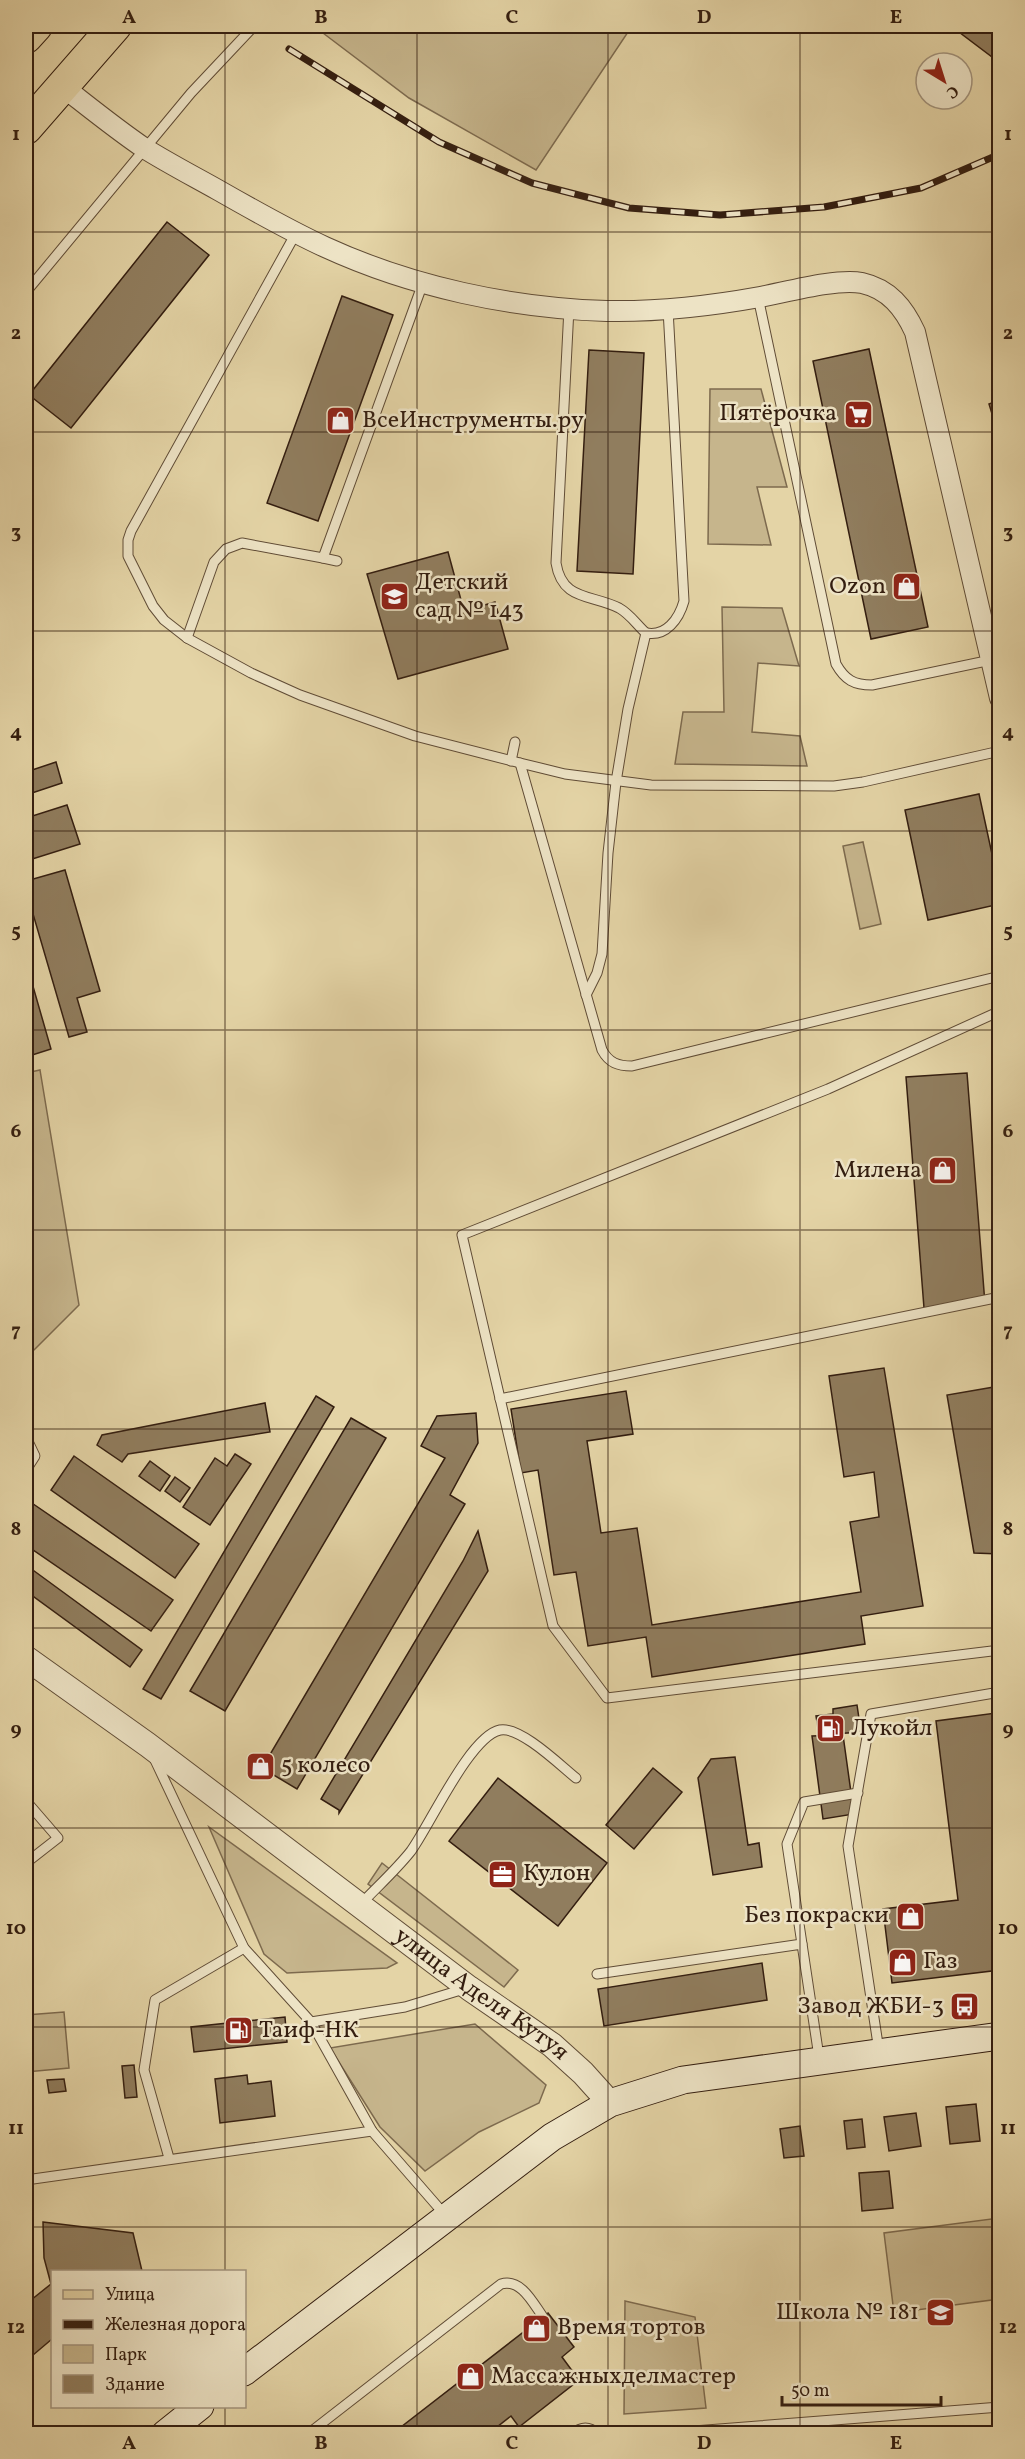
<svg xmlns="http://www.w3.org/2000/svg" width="1025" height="2459" font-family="Vollkorn,serif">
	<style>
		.green { fill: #c6b58c; stroke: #7d6a4e; stroke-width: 1.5 }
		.building { fill: #907d5e; stroke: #341e10; stroke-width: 1.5 }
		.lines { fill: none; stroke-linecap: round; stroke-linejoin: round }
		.service-casing { stroke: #604c36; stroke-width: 11 }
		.minor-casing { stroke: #604c36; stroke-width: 22 }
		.tertiary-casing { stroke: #604c36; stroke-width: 26 }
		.secondary-casing { stroke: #341e10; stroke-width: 29 }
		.primary-casing { stroke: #341e10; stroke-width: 34 }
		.service { stroke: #ede3c5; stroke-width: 9 }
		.minor { stroke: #ede3c5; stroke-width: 20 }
		.tertiary { stroke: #ede3c5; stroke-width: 24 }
		.secondary { stroke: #ede3c5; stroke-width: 27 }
		.primary { stroke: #e4d4a6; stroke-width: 32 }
		.rail-casing { stroke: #341e10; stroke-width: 7 }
		.rail { stroke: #ede3c5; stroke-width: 4.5; stroke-dasharray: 14; stroke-linecap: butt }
		.grid { fill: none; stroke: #341e10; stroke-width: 1.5; stroke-opacity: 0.55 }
		.labels { text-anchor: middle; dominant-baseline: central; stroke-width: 5; stroke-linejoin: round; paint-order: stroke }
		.poi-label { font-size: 24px; fill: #341e10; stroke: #ede3c5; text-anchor: start }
		.street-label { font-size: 24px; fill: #341e10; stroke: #ede3c5 }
		.neatline { fill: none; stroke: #341e10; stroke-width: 2 }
		.grid-label { font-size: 20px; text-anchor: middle; font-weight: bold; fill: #341e10 }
	</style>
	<rect width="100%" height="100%" fill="#e4d4a6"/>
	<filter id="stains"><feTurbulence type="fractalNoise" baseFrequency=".00333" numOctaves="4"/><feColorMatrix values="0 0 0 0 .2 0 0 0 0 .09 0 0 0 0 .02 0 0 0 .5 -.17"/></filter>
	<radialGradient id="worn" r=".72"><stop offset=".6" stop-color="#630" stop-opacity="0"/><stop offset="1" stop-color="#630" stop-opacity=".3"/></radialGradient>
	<g class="green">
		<path d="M317 26H632L536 170 409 98 315 27Z"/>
		<path d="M710 389H761L787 487H757L771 545 708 544Z"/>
		<path d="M722 607 782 608 799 666 758 663 752 732 800 736 807 766 675 764 683 712H724Z"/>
		<path d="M863 842 881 924 860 929 843 846Z"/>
		<path d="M40 1070 79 1305 26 1358V1073Z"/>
		<path d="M209 1827 397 1963 387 1968 287 1973 264 1954Z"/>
		<path d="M382 1863 518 1970 504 1987 368 1884Z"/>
		<path d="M64 2012 69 2068 26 2072V2015Z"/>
		<path d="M475 2024 546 2085 539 2103 479 2132 425 2171 380 2127 330 2048Z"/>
		<path d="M999 2218V2299L894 2313 884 2233Z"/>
		<path d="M625 2301 695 2317 706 2408 624 2414Z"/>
	</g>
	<g class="building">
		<path d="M951 26H1000V63Z"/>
		<path d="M167 222 209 255 71 428 29 395Z"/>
		<path d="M342 296 393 315 318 521 267 503Z"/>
		<path d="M869 349 928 627 871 639 813 361Z"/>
		<path d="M589 350 644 353 633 574 577 571Z"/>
		<path d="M1000 400V440L989 404Z"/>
		<path d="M448 552 464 611 495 602 508 649 398 679 367 574Z"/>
		<path d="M56 762 62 783 26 795V772Z"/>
		<path d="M979 794 1000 891V904L928 920 905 810Z"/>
		<path d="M67 805 80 844 26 861V818Z"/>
		<path d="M65 870 100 991 77 998 87 1032 69 1037 26 890V881Z"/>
		<path d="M26 962 51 1049 26 1057Z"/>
		<path d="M967 1073 985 1304 924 1308 906 1077Z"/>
		<path d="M884 1368 923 1606 861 1616 865 1644 652 1677 646 1637 588 1646 576 1572 554 1575 538 1470 521 1473 511 1409 626 1391 633 1434 587 1441 601 1533 637 1528 652 1625 861 1592 850 1522 879 1517 874 1472 844 1477 829 1376Z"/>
		<path d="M1000 1386V1554L974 1553 947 1395Z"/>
		<path d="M316 1396 334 1407 161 1699 143 1689Z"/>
		<path d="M265 1403 270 1432 128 1454 122 1462 97 1445 102 1435Z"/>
		<path d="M476 1413 478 1443 450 1495 465 1504 297 1789 262 1768 445 1458 421 1446 437 1416Z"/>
		<path d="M351 1418 386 1438 225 1711 190 1691Z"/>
		<path d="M235 1454 251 1464 210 1525 183 1507 215 1458 227 1466Z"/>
		<path d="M74 1456 199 1544 175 1578 51 1490Z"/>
		<path d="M150 1461 170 1476 160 1491 139 1476Z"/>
		<path d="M175 1477 190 1488 180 1502 165 1491Z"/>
		<path d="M26 1499 173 1600 151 1631 26 1545Z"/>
		<path d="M478 1531 488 1571 339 1813V1810L321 1799 463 1561Z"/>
		<path d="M26 1565 142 1650 130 1667 26 1591Z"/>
		<path d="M857 1705 861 1732 819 1735 816 1716 833 1714V1709Z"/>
		<path d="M996 1713 1000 1740V1970L892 1983 883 1909 958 1900 936 1721Z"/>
		<path d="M843 1735 854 1814 823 1819 812 1736Z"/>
		<path d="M735 1757 748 1845 759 1843 762 1867 713 1875 698 1778 711 1759Z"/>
		<path d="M653 1768 682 1792 634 1849 606 1825Z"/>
		<path d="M498 1778 607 1863 558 1926 449 1841Z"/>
		<path d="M762 1963 767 2000 604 2026 598 1989Z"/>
		<path d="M285 2017 287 2042 194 2052 191 2027Z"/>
		<path d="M134 2065 137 2097 125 2098 122 2066Z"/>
		<path d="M247 2075 248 2084 271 2081 275 2116 220 2123 215 2079Z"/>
		<path d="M64 2079 66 2091 49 2093 47 2080Z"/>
		<path d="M976 2104 980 2141 950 2144 946 2107Z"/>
		<path d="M916 2113 921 2146 889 2151 884 2117Z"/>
		<path d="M862 2119 865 2147 847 2149 844 2121Z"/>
		<path d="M800 2126 804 2156 784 2158 780 2129Z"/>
		<path d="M889 2171 893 2208 862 2211 859 2173Z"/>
		<path d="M43 2222 133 2233 142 2271 52 2272V2339L26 2361V2304L51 2284 44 2258Z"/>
		<path d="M548 2313 574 2347 562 2357 579 2380 519 2427 511 2416 488 2434H392Z"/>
	</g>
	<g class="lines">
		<defs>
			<g id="service">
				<path d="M296 233 131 531 128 540V556L153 606 164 620 187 638 251 673 300 695 415 736 520 763 565 774 651 785 834 786 863 782 1000 751"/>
				<path d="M26 292 191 93 254 26"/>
				<path d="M758 297 836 664C845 680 854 685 872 685L991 660"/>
				<path d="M569 308 556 563C562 601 591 594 619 608 630 614 637 625 646 633"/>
				<path d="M323 558 337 561"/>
				<path d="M187 638 214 562 226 549 242 543 323 558 423 283"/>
				<path d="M511 761 515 742"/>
				<path d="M520 763 602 1050C609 1063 618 1066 632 1066L1000 976"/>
				<path d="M586 995 597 973 602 954 608 853 616 782 628 709 646 633C666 637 679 619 684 601L668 309"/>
				<path d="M1000 1011 828 1089 462 1235 553 1626 607 1698 1000 1650"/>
				<path d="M500 1399 1000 1297"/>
				<path d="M26 1437 35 1456 26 1470"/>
				<path d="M154 1758 244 1948 311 2022 372 2131 445 2215"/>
				<path d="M26 1801 58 1838 26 1863"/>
				<path d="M360 1905C377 1887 396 1870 411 1851 430 1825 470 1736 500 1730 520 1726 560 1765 576 1778"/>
				<path d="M802 1944 787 1844 804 1802 858 1793"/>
				<path d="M597 1974 802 1944 819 2057"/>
				<path d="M311 2022 405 2007 464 1989"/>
				<path d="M879 2051 848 1846 871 1714 1000 1692"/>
				<path d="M169 2158 144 2070 155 2000 244 1948"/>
				<path d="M26 2180 372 2131"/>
				<path d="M308 2434 501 2284C521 2278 533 2303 543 2317"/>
				<path d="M572 2434C582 2426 589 2426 598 2434"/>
				<path d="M655 2434 1000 2407"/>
			</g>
			<path id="minor" d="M62 86C89 107 116 129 144 148 168 163 193 176 218 190 253 210 288 230 325 247 412 287 511 308 607 311 658 312 710 306 760 297 787 292 837 278 862 283 889 289 904 308 915 332L1000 698"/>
			<g id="tertiary">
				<path id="s1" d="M26 1658 148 1745 469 1988 552 2045 583 2073 610 2103"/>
			</g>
			<g id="secondary">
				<path d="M244 2372 552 2137 610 2103 683 2080 1000 2036"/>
				<path d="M165 2434 200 2406"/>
			</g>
			<g id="primary">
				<path d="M26 37 36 26"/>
				<path d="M26 128 115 26"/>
			</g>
		</defs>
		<use href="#service" class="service-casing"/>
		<use href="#minor" class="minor-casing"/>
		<use href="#tertiary" class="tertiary-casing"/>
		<use href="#secondary" class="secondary-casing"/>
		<use href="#primary" class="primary-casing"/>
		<use href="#service" class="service"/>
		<use href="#minor" class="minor"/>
		<use href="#tertiary" class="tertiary"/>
		<use href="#secondary" class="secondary"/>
		<use href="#primary" class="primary"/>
		<defs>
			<path id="rail" d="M289 49 439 142 532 183 629 208 720 215 824 207 921 188 1000 154"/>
		</defs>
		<use href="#rail" class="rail-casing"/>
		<use href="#rail" class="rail"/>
	</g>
	<path class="grid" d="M225 26V2272M417 26V2434M608 26V2434M800 26V2434M26 232H1000M26 432H1000M26 631H1000M26 831H1000M26 1030H1000M26 1230H1000M26 1429H1000M26 1628H1000M26 1828H1000M26 2027H1000M26 2227H1000M225 2406V2434"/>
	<defs>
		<symbol id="supermarket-square" viewBox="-11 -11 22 22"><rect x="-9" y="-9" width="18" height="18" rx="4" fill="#8f2418" stroke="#ede3c5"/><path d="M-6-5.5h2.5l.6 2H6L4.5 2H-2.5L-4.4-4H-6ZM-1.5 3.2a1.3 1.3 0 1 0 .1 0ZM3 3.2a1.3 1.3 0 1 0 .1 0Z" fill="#fff"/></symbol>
		<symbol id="shop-square" viewBox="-11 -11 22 22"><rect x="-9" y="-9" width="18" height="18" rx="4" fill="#8f2418" stroke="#ede3c5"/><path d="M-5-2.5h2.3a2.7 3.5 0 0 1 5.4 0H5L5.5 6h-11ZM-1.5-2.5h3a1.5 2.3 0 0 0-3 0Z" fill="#fff"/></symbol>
		<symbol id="school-square" viewBox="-11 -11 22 22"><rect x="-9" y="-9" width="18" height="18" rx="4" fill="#8f2418" stroke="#ede3c5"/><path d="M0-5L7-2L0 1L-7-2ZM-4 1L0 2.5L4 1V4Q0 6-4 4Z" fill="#fff"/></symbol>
		<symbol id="fuel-square" viewBox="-11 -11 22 22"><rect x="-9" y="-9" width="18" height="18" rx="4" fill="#8f2418" stroke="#ede3c5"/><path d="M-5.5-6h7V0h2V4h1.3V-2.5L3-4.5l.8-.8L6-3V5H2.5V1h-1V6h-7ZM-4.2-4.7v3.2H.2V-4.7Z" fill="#fff"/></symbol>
		<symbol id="office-square" viewBox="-11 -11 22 22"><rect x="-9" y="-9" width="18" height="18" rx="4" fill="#8f2418" stroke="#ede3c5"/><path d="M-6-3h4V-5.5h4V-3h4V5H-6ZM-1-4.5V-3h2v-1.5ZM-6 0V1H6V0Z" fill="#fff"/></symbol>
		<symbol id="bus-square" viewBox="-11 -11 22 22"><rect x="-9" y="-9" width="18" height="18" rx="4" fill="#8f2418" stroke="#ede3c5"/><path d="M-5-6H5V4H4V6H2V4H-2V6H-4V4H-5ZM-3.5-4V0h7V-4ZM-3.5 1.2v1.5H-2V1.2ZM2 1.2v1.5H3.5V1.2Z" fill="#fff"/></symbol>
	</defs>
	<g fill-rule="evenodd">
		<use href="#supermarket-square" x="842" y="398" width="33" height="33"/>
		<use href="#shop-square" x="324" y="404" width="33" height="33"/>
		<use href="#shop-square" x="890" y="570" width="33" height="33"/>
		<use href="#school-square" x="378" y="580" width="33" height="33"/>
		<use href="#shop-square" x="926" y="1154" width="33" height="33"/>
		<use href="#fuel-square" x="814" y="1712" width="33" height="33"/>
		<use href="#shop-square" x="244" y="1750" width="33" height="33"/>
		<use href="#office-square" x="486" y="1858" width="33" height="33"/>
		<use href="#shop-square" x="894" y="1900" width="33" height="33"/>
		<use href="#shop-square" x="886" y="1946" width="33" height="33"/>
		<use href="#bus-square" x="948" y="1990" width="33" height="33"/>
		<use href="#fuel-square" x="222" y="2014" width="33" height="33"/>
		<use href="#school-square" x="924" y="2296" width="33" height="33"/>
		<use href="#shop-square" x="520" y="2312" width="33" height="33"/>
		<use href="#shop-square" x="454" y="2360" width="33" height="33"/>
	</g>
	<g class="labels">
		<g class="poi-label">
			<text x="837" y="414" text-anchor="end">Пятёрочка</text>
			<text x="362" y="421">ВсеИнструменты.ру</text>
			<text x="415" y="583">Детский<tspan x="415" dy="28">сад № 143</tspan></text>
			<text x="886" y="587" text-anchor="end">Ozon</text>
			<text x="922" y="1171" text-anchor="end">Милена</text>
			<text x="851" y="1729">Лукойл</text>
			<text x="281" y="1766">5 колесо</text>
			<text x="523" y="1874">Кулон</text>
			<text x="889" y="1916" text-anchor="end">Без покраски</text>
			<text x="923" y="1962">Газ</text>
			<text x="944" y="2007" text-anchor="end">Завод ЖБИ-3</text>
			<text x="259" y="2031">Таиф-НК</text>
			<text x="919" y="2313" text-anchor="end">Школа № 181</text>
			<text x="557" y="2328">Время тортов</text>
			<text x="491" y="2377">Массажныхделмастер</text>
		</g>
		<g class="street-label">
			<text stroke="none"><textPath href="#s1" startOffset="566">улица Аделя Кутуя</textPath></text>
		</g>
	</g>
	<rect width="1025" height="2459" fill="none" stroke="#e4d4a6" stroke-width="66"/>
	<rect x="51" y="2270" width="195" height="138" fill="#ede3c5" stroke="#a3947d" stroke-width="1.5"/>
	<rect x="63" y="2290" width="30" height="9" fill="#e4d4a6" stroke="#a3947d" stroke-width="1.5"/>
	<text x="105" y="2300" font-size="18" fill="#341e10">Улица</text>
	<rect x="63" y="2320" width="30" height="9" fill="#341e10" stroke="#a3947d" stroke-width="1.5"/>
	<text x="105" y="2330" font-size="18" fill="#341e10">Железная дорога</text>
	<rect x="63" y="2345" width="30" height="18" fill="#c6b58c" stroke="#a3947d" stroke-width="1.5"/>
	<text x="105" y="2360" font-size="18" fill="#341e10">Парк</text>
	<rect x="63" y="2375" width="30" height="18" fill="#907d5e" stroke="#a3947d" stroke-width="1.5"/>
	<text x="105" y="2390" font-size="18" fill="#341e10">Здание</text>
	<g transform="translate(944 81) rotate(142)"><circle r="28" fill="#ede3c5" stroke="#a3947d" stroke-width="1.5"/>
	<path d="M0-4.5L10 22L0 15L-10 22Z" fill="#8f2418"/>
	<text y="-9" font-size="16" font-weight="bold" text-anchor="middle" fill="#341e10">С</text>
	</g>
	<path d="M782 2396v9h159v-9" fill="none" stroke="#341e10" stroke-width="3"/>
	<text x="791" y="2396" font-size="18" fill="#341e10" stroke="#ede3c5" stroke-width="4.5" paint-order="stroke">50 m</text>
	<rect x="33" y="33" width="959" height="2393" class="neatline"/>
	<g class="grid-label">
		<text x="129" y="23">A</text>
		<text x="321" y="23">B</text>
		<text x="512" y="23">C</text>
		<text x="704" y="23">D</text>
		<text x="896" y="23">E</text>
		<text x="16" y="140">1</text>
		<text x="1008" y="140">1</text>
		<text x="16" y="339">2</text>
		<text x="1008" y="339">2</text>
		<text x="16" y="538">3</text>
		<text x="1008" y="538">3</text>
		<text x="16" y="738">4</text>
		<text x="1008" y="738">4</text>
		<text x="16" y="937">5</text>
		<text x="1008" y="937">5</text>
		<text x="16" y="1137">6</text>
		<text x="1008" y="1137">6</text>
		<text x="16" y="1336">7</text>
		<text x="1008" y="1336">7</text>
		<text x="16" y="1535">8</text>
		<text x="1008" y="1535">8</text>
		<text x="16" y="1735">9</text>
		<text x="1008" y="1735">9</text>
		<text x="16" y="1934">10</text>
		<text x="1008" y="1934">10</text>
		<text x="16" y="2134">11</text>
		<text x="1008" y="2134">11</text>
		<text x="16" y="2333">12</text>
		<text x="1008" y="2333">12</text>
		<text x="129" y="2449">A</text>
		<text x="321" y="2449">B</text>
		<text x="512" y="2449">C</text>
		<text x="704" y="2449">D</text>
		<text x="896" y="2449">E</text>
	</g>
	<rect width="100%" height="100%" filter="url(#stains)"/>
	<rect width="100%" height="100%" fill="url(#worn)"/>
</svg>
